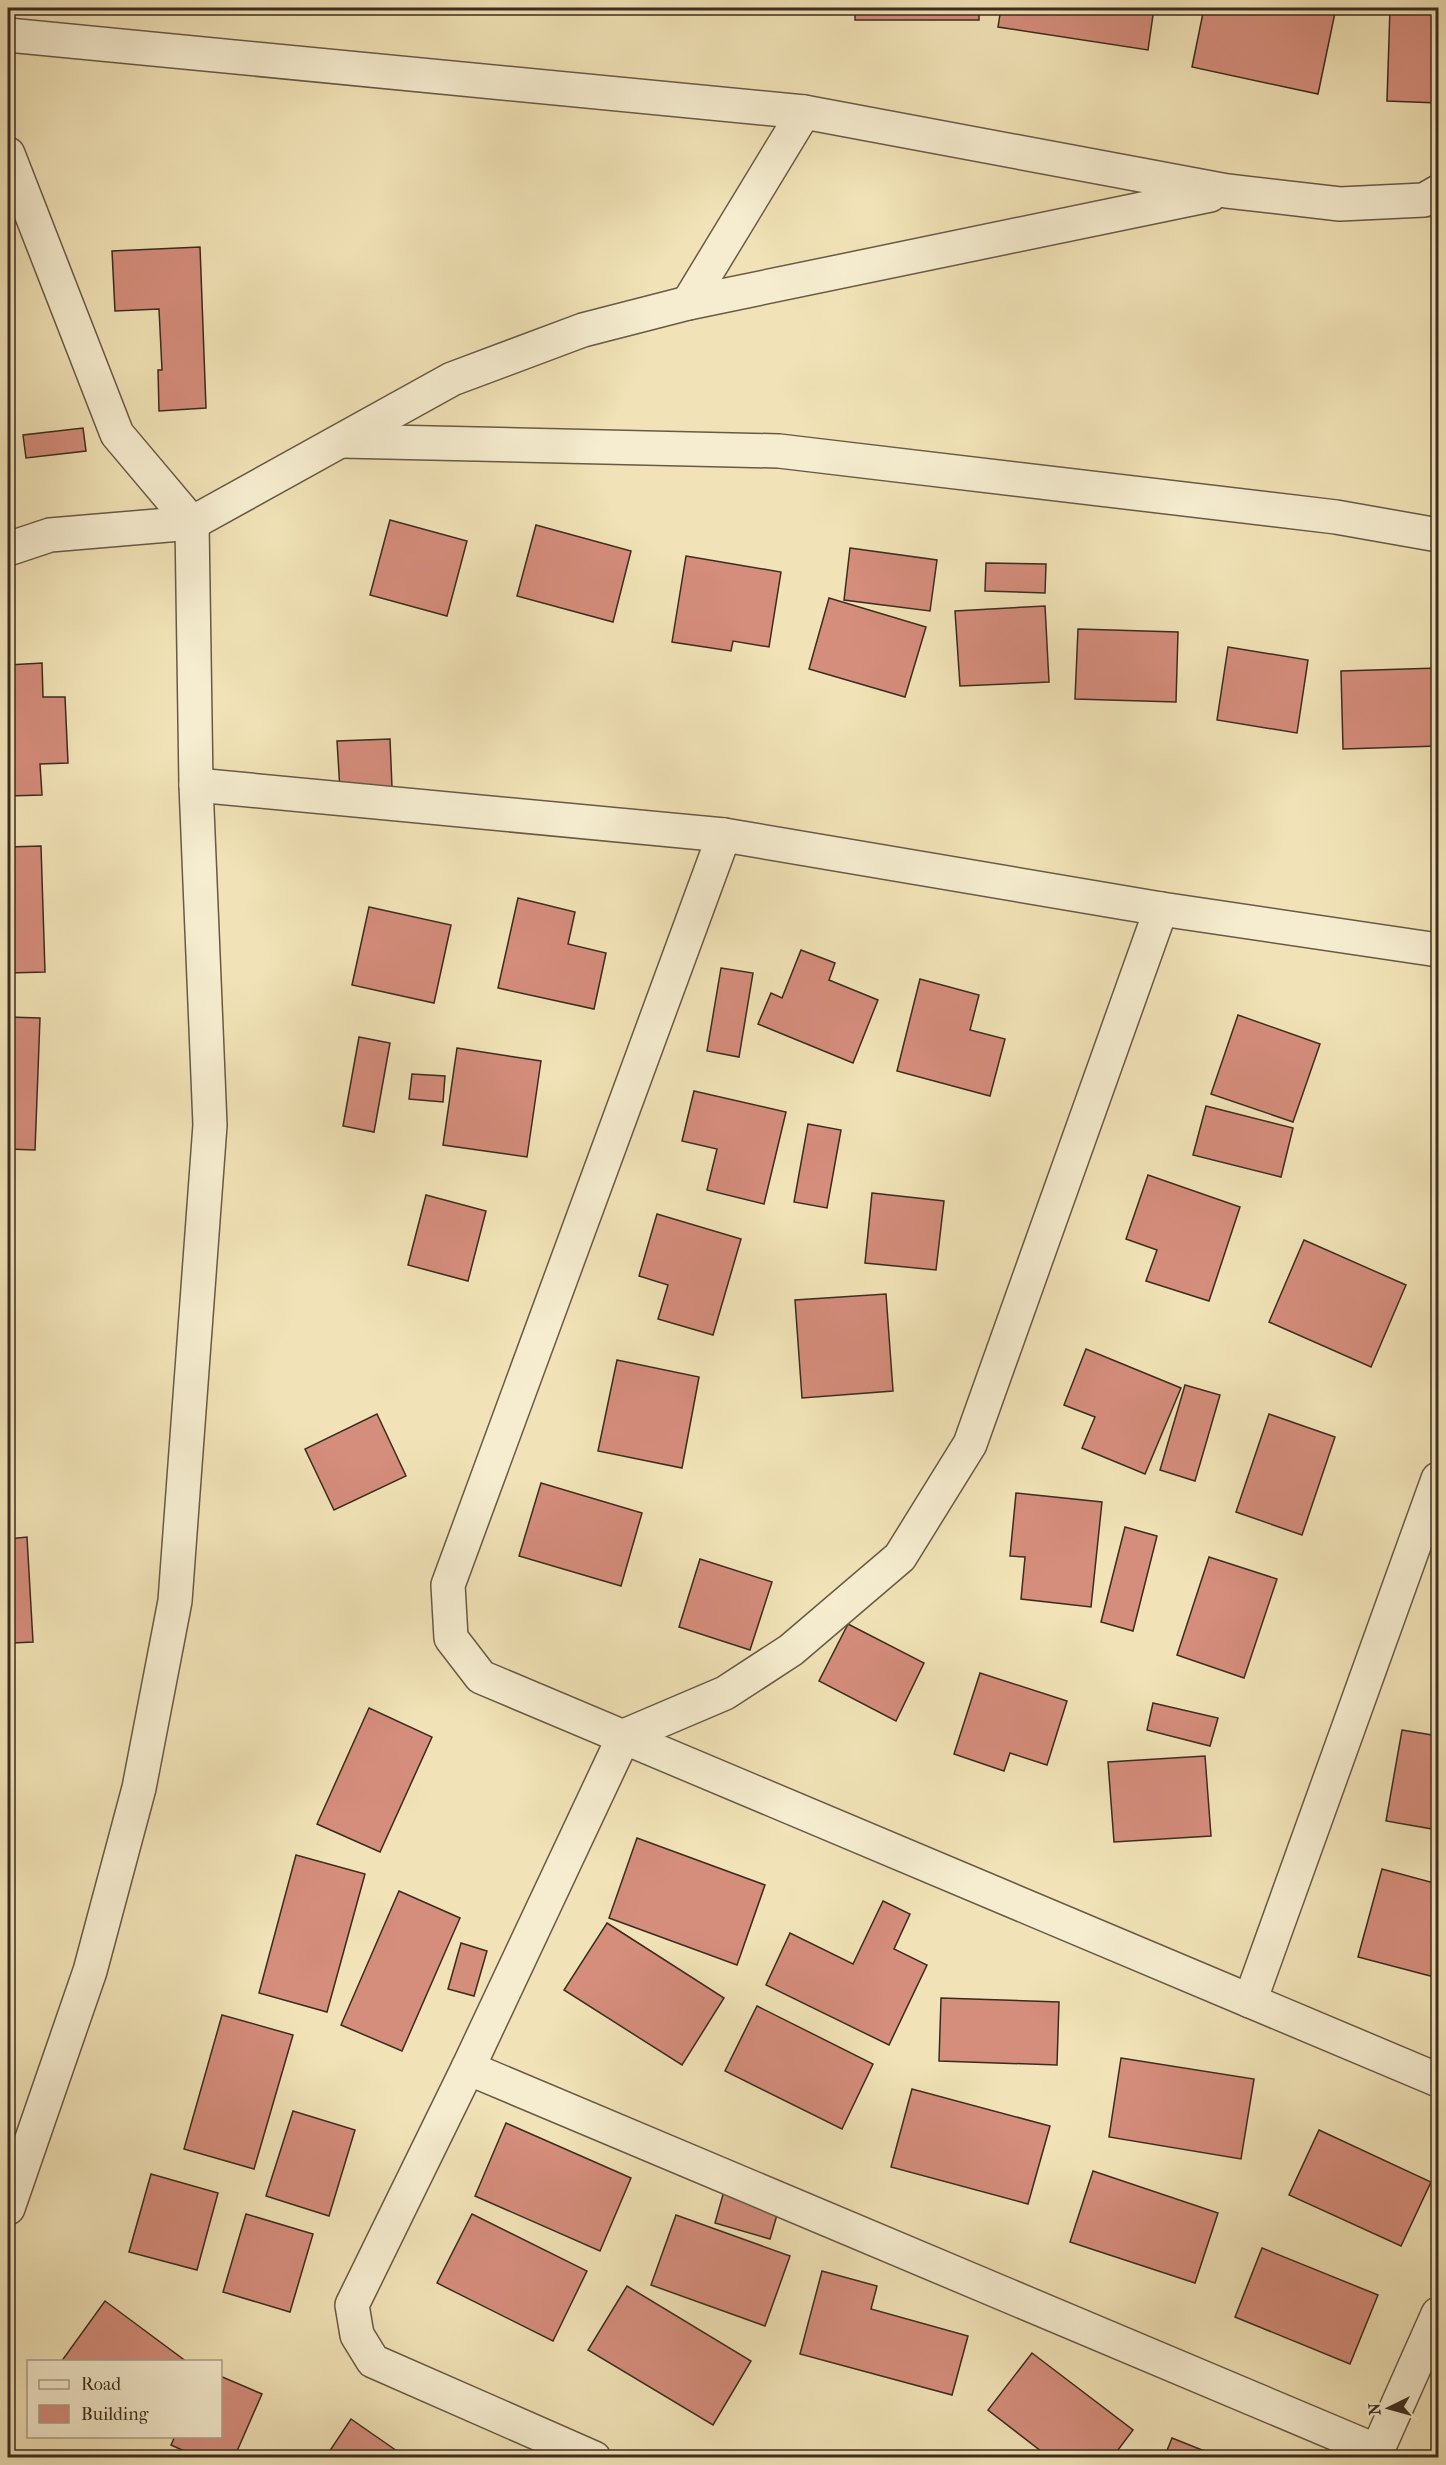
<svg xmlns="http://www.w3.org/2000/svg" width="1446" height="2465" font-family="'IM FELL French Canon',serif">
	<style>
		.building { fill: #d58d7c; stroke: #3b2c1f; stroke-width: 1.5 }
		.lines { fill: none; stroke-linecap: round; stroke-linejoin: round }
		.minor-casing { stroke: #685a45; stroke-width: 36 }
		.minor { stroke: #f6edd0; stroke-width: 33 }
	</style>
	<rect width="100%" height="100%" fill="#f1e3b7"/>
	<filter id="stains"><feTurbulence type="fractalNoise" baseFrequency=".00333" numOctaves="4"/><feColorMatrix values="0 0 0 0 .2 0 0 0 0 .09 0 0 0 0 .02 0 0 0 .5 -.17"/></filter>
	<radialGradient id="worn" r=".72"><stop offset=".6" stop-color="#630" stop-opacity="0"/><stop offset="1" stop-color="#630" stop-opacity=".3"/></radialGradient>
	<g class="building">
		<rect x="855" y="8" width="124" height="12"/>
		<path d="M1001 8H1154L1148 50 998 27Z"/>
		<path d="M1204 8H1336L1318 94 1192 67Z"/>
		<path d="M1390 8H1438V103L1387 101Z"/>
		<path d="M200 247 206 408 159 411 158 370H162L159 309 115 311 112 251Z"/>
		<path d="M83 428 86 451 26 458 23 435Z"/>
		<path d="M390 520 467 541 447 616 370 595Z"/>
		<path d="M536 525 631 551 613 622 517 596Z"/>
		<path d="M850 548 937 560 930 611 844 600Z"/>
		<path d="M686 556 781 572 769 647 733 641 731 651 672 642Z"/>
		<path d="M986 563 1046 564 1045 593 985 591Z"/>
		<path d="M829 598 926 627 905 697 809 669Z"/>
		<path d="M1045 606 1049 682 960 686 955 611Z"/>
		<path d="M1078 629 1178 632 1176 702 1075 699Z"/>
		<path d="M1228 647 1308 660 1297 733 1217 720Z"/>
		<path d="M42 663 43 697H65L68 763 40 764 42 795 8 796V665Z"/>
		<path d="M1438 668V746L1343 749 1341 671Z"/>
		<path d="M390 739 392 787 340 790 337 741Z"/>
		<path d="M41 846 45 972 8 973V847Z"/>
		<path d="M518 898 575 912 568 944 606 953 594 1009 498 988Z"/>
		<path d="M369 907 451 925 434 1003 352 985Z"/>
		<path d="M801 950 835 963 829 980 878 1000 853 1063 758 1024 771 993 782 998Z"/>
		<path d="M721 968 753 973 739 1057 707 1051Z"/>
		<path d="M920 979 979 995 970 1030 1005 1039 990 1096 897 1071Z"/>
		<path d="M1238 1015 1320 1044 1293 1122 1211 1094Z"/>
		<path d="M8 1017 40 1018 35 1150 8 1149Z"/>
		<path d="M359 1037 390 1043 374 1132 343 1126Z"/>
		<path d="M457 1048 541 1061 527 1157 443 1145Z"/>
		<path d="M412 1074 445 1076 443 1102 409 1099Z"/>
		<path d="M694 1091 786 1112 764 1204 707 1190 717 1149 682 1141Z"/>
		<path d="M1206 1106 1293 1128 1281 1177 1193 1155Z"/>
		<path d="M808 1124 841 1130 827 1208 794 1202Z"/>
		<path d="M1148 1175 1240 1207 1209 1301 1146 1281 1157 1250 1126 1239Z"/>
		<path d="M872 1193 944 1201 936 1270 865 1263Z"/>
		<path d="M426 1195 486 1211 468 1281 408 1265Z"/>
		<path d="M657 1214 741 1239 713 1335 658 1319 668 1285 639 1276Z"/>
		<path d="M1304 1240 1406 1285 1371 1367 1269 1322Z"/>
		<path d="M886 1294 893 1391 802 1398 795 1300Z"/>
		<path d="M1086 1349 1181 1388 1145 1474 1082 1448 1095 1417 1064 1405Z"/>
		<path d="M617 1360 699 1377 682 1468 598 1451Z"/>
		<path d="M1185 1385 1220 1395 1195 1481 1160 1470Z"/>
		<path d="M377 1414 406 1476 334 1510 305 1449Z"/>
		<path d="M1269 1414 1335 1437 1302 1535 1236 1512Z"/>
		<path d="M541 1483 642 1513 621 1586 519 1556Z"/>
		<path d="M1016 1493 1102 1502 1091 1607 1021 1599 1025 1557 1010 1556Z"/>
		<path d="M1125 1527 1157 1536 1133 1631 1101 1622Z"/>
		<path d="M27 1537 33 1642 12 1643 14 1678H8V1539Z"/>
		<path d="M1209 1557 1277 1579 1244 1678 1177 1655Z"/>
		<path d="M700 1559 772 1582 750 1650 679 1627Z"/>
		<path d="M848 1624 924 1663 896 1721 819 1681Z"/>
		<path d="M980 1673 1067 1701 1047 1765 1010 1753 1004 1771 954 1754Z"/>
		<path d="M1153 1703 1218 1718 1210 1746 1147 1730Z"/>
		<path d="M369 1708 432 1737 380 1852 317 1824Z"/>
		<path d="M1402 1730 1438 1736V1830L1386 1821Z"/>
		<path d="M1205 1756 1211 1836 1114 1842 1108 1762Z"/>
		<path d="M637 1838 765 1885 737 1965 609 1918Z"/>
		<path d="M296 1855 365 1874 327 2012 259 1993Z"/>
		<path d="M1382 1869 1438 1884V1978L1358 1957Z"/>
		<path d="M399 1891 460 1918 402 2051 341 2025Z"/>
		<path d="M883 1901 910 1914 894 1949 927 1965 889 2045 766 1985 790 1933 853 1964Z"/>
		<path d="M607 1923 724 1998 682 2065 564 1990Z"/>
		<path d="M461 1943 487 1951 474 1996 448 1989Z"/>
		<path d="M941 1998 1059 2002 1057 2065 939 2061Z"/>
		<path d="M757 2006 873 2064 842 2129 725 2071Z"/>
		<path d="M222 2015 293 2035 254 2169 184 2149Z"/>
		<path d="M1121 2058 1254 2079 1241 2159 1109 2137Z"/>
		<path d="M912 2089 1050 2126 1028 2204 891 2167Z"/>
		<path d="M293 2111 355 2130 329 2216 266 2196Z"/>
		<path d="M506 2123 631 2178 600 2251 475 2196Z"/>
		<path d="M1319 2130 1431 2182 1401 2246 1289 2195Z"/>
		<path d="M1093 2171 1218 2213 1195 2283 1070 2242Z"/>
		<path d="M151 2174 218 2193 197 2270 129 2252Z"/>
		<path d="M724 2191 779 2208 770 2239 715 2223Z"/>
		<path d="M246 2214 313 2234 290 2312 223 2292Z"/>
		<path d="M472 2214 587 2271 553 2341 437 2283Z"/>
		<path d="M676 2215 790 2256 765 2326 651 2285Z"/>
		<path d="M1262 2248 1378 2295 1350 2364 1235 2317Z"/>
		<path d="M822 2271 877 2286 871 2309 968 2336 952 2395 800 2354Z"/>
		<path d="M627 2286 751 2361 713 2425 588 2350Z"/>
		<path d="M105 2301 187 2362H61Z"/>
		<path d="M1032 2353 1133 2430 1112 2458H1050L988 2410Z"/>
		<path d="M220 2376 262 2394 234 2458H200L171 2445 175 2436H220Z"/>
		<path d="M351 2419 407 2458H325Z"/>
		<path d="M1172 2438 1222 2458H1164Z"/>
	</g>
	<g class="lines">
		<defs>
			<g id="minor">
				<path d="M8 35 804 112 1227 191 1340 204 1424 200 1438 192"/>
				<path d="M8 154 117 434 192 523 196 785 210 1125 175 1601 139 1788 90 1971 8 2208"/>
				<path d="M688 303 804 112"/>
				<path d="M342 441 779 451 1336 517 1438 535"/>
				<path d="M8 549 50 535 192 523 452 379 583 330 688 303 1210 195"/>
				<path d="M196 785 724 835 1161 909 1438 950"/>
				<path d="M724 835 448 1585 451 1638 481 1677 1438 2080"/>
				<path d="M1250 2001 1438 1479"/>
				<path d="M468 2068 1377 2451"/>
				<path d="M594 2458 373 2361 357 2335 352 2305 468 2068 624 1736 725 1693 791 1650 900 1557 970 1444 1161 909"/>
				<path d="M1374 2458 1438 2314"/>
			</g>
		</defs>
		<use href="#minor" class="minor-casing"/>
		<use href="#minor" class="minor"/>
	</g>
	<rect width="1446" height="2465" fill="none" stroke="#f1e3b7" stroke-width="30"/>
	<rect x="9" y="9" width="1428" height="2447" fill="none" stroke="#3b2c1f" stroke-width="3"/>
	<rect x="15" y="15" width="1416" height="2435" fill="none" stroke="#3b2c1f" stroke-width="1.5"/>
	<rect x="27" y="2360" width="195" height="78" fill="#f6edd0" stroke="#aba089" stroke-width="1.5"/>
	<rect x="39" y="2380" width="30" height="9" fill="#f6edd0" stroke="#aba089" stroke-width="1.5"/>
	<text x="81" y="2390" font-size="18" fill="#3b2c1f">Road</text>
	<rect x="39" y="2405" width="30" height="18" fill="#d58d7c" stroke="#aba089" stroke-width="1.5"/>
	<text x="81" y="2420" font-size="18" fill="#3b2c1f">Building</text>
	<g transform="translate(1389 2408) rotate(265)" stroke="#f6edd0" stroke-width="4.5" paint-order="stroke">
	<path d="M0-4.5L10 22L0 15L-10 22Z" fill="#3b2c1f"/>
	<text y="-9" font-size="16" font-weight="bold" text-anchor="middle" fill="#3b2c1f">N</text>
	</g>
	<rect width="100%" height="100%" filter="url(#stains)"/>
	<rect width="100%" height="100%" fill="url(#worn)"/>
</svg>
